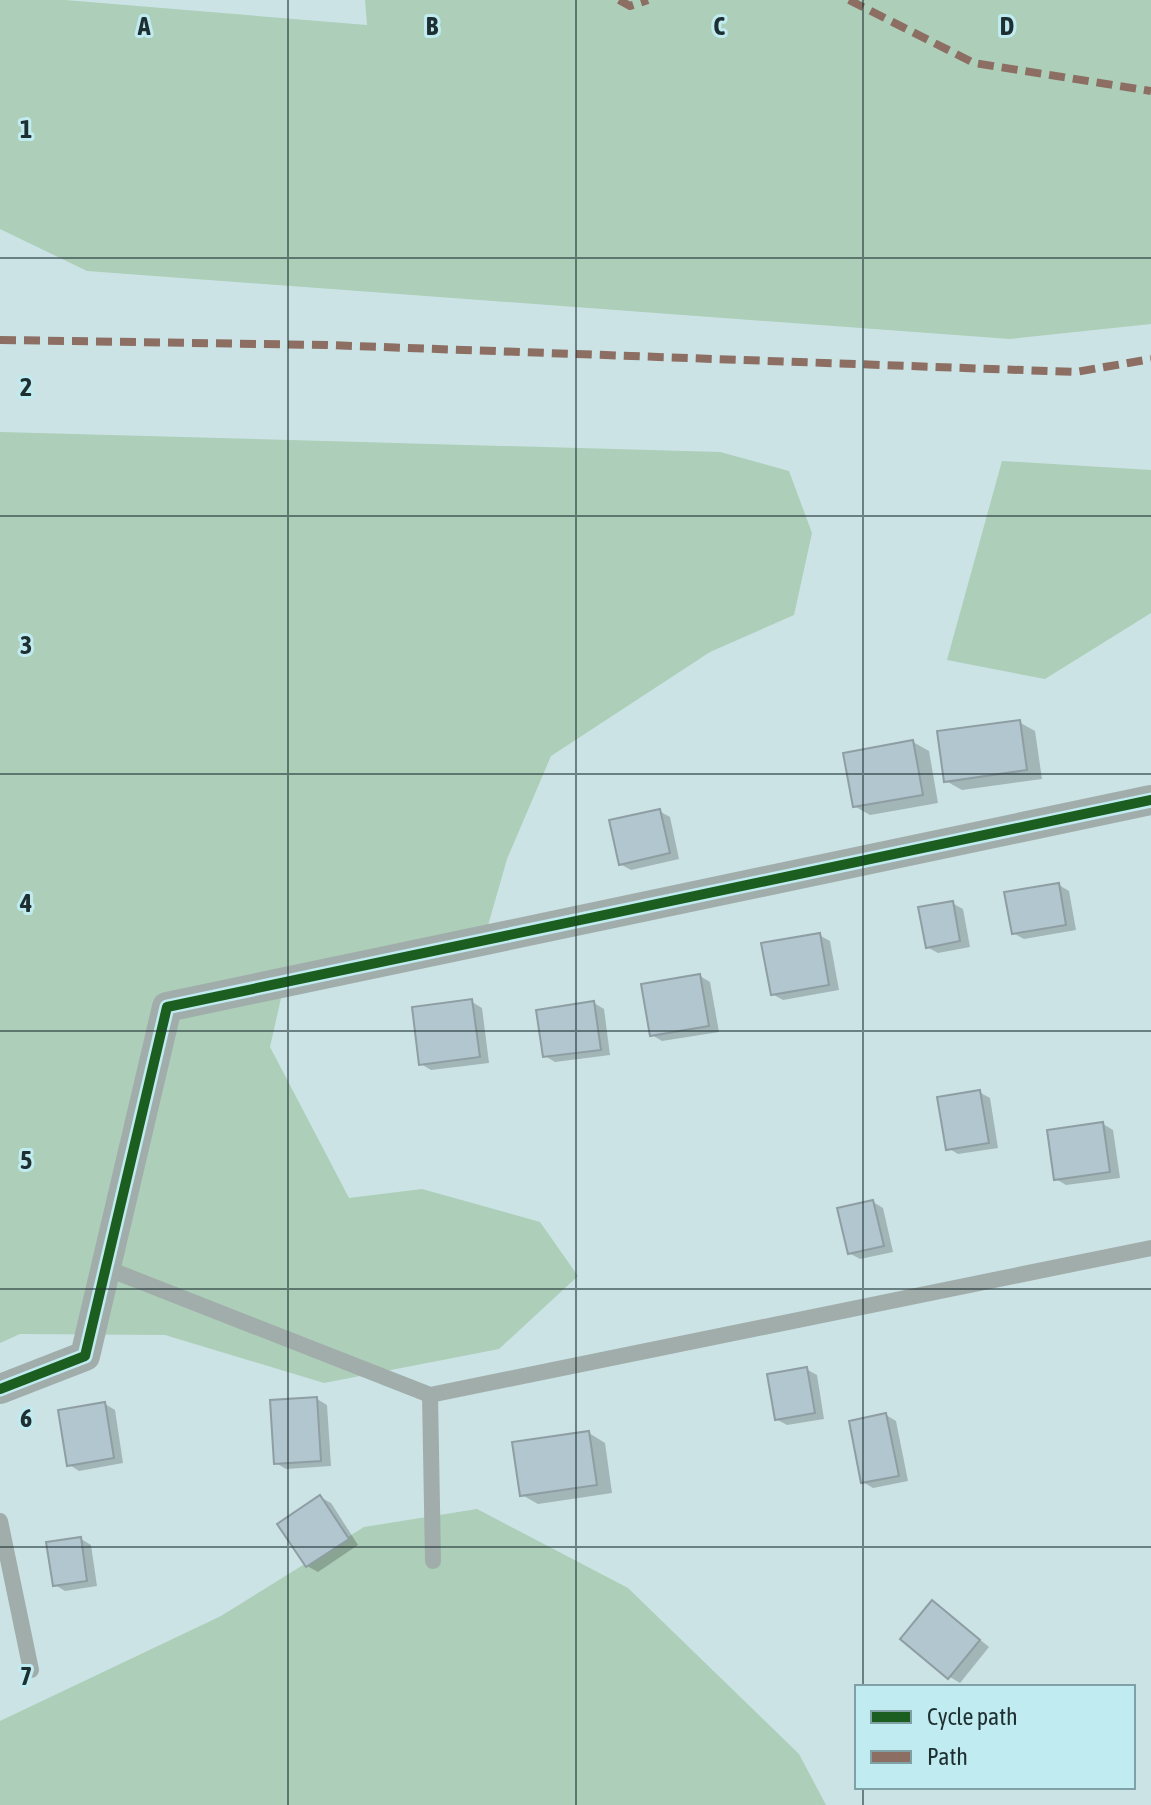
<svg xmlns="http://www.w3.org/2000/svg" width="1151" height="1805" font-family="'Asap Condensed',sans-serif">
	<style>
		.green { fill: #adceb8 }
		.shadow { fill: #0003 }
		.building { fill: #b1c6ce; stroke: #8e9ea3; stroke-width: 2 }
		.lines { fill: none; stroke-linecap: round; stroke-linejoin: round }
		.lane { stroke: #a1adab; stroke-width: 16 }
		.street { stroke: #a1adab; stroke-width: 30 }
		.quiet { stroke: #8d6e63; stroke-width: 8; stroke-dasharray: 16 8; stroke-linecap: butt }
		.cycleway-casing { stroke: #c0ebf0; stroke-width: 15 }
		.cycleway { stroke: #1b5e20; stroke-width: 10 }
		.grid { fill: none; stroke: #1e2f31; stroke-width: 2; stroke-opacity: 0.55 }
		.grid-label { font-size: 26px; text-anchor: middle; font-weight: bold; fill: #1e2f31; stroke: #c0ebf0; stroke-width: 6; stroke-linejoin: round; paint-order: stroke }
	</style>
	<rect width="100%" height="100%" fill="#cbe3e5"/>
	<g class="green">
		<path d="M0 0H65L367 25 365 0H1151V324L1010 339 87 271 0 229Z"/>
		<path d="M0 432 720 452 789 471 812 533 794 615 710 652 551 756 507 859 487 929 399 943 288 967 270 1047 349 1198 422 1189 540 1222 578 1276 499 1349 324 1383 165 1335 20 1334 0 1343Z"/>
		<path d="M1002 461 1151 470V613L1045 679 947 660Z"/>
		<path d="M477 1509 628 1588 799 1754 826 1805H0V1721L221 1616 364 1527Z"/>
	</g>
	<g class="shadow">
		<path d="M1019 722 1035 731 1042 779 962 790 946 781Z"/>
		<path d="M913 742 929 751 938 803 870 815 854 806Z"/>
		<path d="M659 811 670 817 679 859 631 870 620 864Z"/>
		<path d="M1059 885 1069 891 1076 930 1024 939 1013 933Z"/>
		<path d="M952 903 963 909 970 947 938 953 927 947Z"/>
		<path d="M819 935 830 941 839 990 783 1000 772 994Z"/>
		<path d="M700 976 710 982 719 1032 662 1041 652 1035Z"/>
		<path d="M472 1002 482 1008 489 1063 431 1070 421 1064Z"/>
		<path d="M594 1003 604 1009 610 1055 555 1062 545 1056Z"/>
		<path d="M979 1092 990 1098 998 1148 958 1154 948 1148Z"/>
		<path d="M1103 1124 1113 1130 1120 1178 1066 1185 1056 1179Z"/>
		<path d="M873 1202 883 1208 893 1252 860 1259 849 1253Z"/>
		<path d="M806 1369 817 1375 824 1419 787 1425 776 1419Z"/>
		<path d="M317 1399 327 1405 331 1466 286 1469 276 1463Z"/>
		<path d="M105 1404 115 1410 123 1463 79 1471 68 1464Z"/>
		<path d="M886 1415 896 1421 908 1481 873 1488 863 1482Z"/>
		<path d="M589 1433 605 1443 612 1493 538 1504 522 1495Z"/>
		<path d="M320 1497 331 1503 358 1545 318 1572 307 1566Z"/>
		<path d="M81 1539 91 1545 97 1586 65 1591 55 1585Z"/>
		<path d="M932 1603 943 1609 989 1647 960 1683 950 1677 903 1638Z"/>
	</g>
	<g class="building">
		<path d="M1020 720 1027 770 944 782 937 731Z"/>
		<path d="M913 740 923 795 853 807 843 753Z"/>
		<path d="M660 809 670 853 619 865 609 820Z"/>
		<path d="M1059 883 1066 925 1012 934 1004 892Z"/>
		<path d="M953 901 960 941 926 948 918 907Z"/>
		<path d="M820 933 829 985 771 995 761 943Z"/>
		<path d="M700 974 709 1026 650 1036 641 984Z"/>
		<path d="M472 999 480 1057 419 1065 412 1007Z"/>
		<path d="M594 1001 601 1050 543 1057 536 1010Z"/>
		<path d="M980 1090 989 1143 946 1150 937 1097Z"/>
		<path d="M1103 1122 1110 1172 1054 1180 1047 1130Z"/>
		<path d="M873 1200 884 1246 848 1254 837 1208Z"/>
		<path d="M807 1367 815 1413 775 1420 767 1374Z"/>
		<path d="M317 1397 321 1461 274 1464 270 1400Z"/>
		<path d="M105 1402 114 1458 67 1466 58 1410Z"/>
		<path d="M886 1413 899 1476 861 1483 849 1421Z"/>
		<path d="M589 1431 597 1485 520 1496 512 1442Z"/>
		<path d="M320 1495 349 1539 306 1567 277 1524Z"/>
		<path d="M81 1537 87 1581 53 1586 46 1542Z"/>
		<path d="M932 1600 980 1640 948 1679 900 1639Z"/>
	</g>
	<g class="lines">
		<g class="lane">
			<path d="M106 1268 430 1395 1151 1248"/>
			<path d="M430 1395 433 1561"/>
			<path d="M0 1521 31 1670"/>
		</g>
		<path class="street" d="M0 1389 85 1356 167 1007 1151 800"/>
		<g class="quiet">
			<path d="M619 0 630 6 648 0"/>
			<path d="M849 0 974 63 1151 91"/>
			<path d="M0 340 326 345 1076 372 1151 359"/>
		</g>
		<defs>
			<path id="cycleway" d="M0 1389 85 1356 167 1007 1151 800"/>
		</defs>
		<use href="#cycleway" class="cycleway-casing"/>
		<use href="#cycleway" class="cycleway"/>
	</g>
	<path class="grid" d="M288 0V1805M576 0V1805M863 0V1687M0 258H1151M0 516H1151M0 774H1151M0 1031H1151M0 1289H1151M0 1547H1151M863 1787V1805"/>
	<g class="grid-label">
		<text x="144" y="35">A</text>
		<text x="432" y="35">B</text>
		<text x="719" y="35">C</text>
		<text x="1007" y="35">D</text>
		<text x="26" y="138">1</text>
		<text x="26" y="396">2</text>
		<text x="26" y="654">3</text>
		<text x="26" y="912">4</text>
		<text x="26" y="1169">5</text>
		<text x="26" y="1427">6</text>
		<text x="26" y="1685">7</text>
	</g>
	<rect x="855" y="1685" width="280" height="104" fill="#c0ebf0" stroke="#7fa0a4" stroke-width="2"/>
	<rect x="871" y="1711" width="40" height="12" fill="#1b5e20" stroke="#7fa0a4" stroke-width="2"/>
	<text x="927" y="1725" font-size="24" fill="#1e2f31">Cycle path</text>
	<rect x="871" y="1751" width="40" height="12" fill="#8d6e63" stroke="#7fa0a4" stroke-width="2"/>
	<text x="927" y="1765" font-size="24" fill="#1e2f31">Path</text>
</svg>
